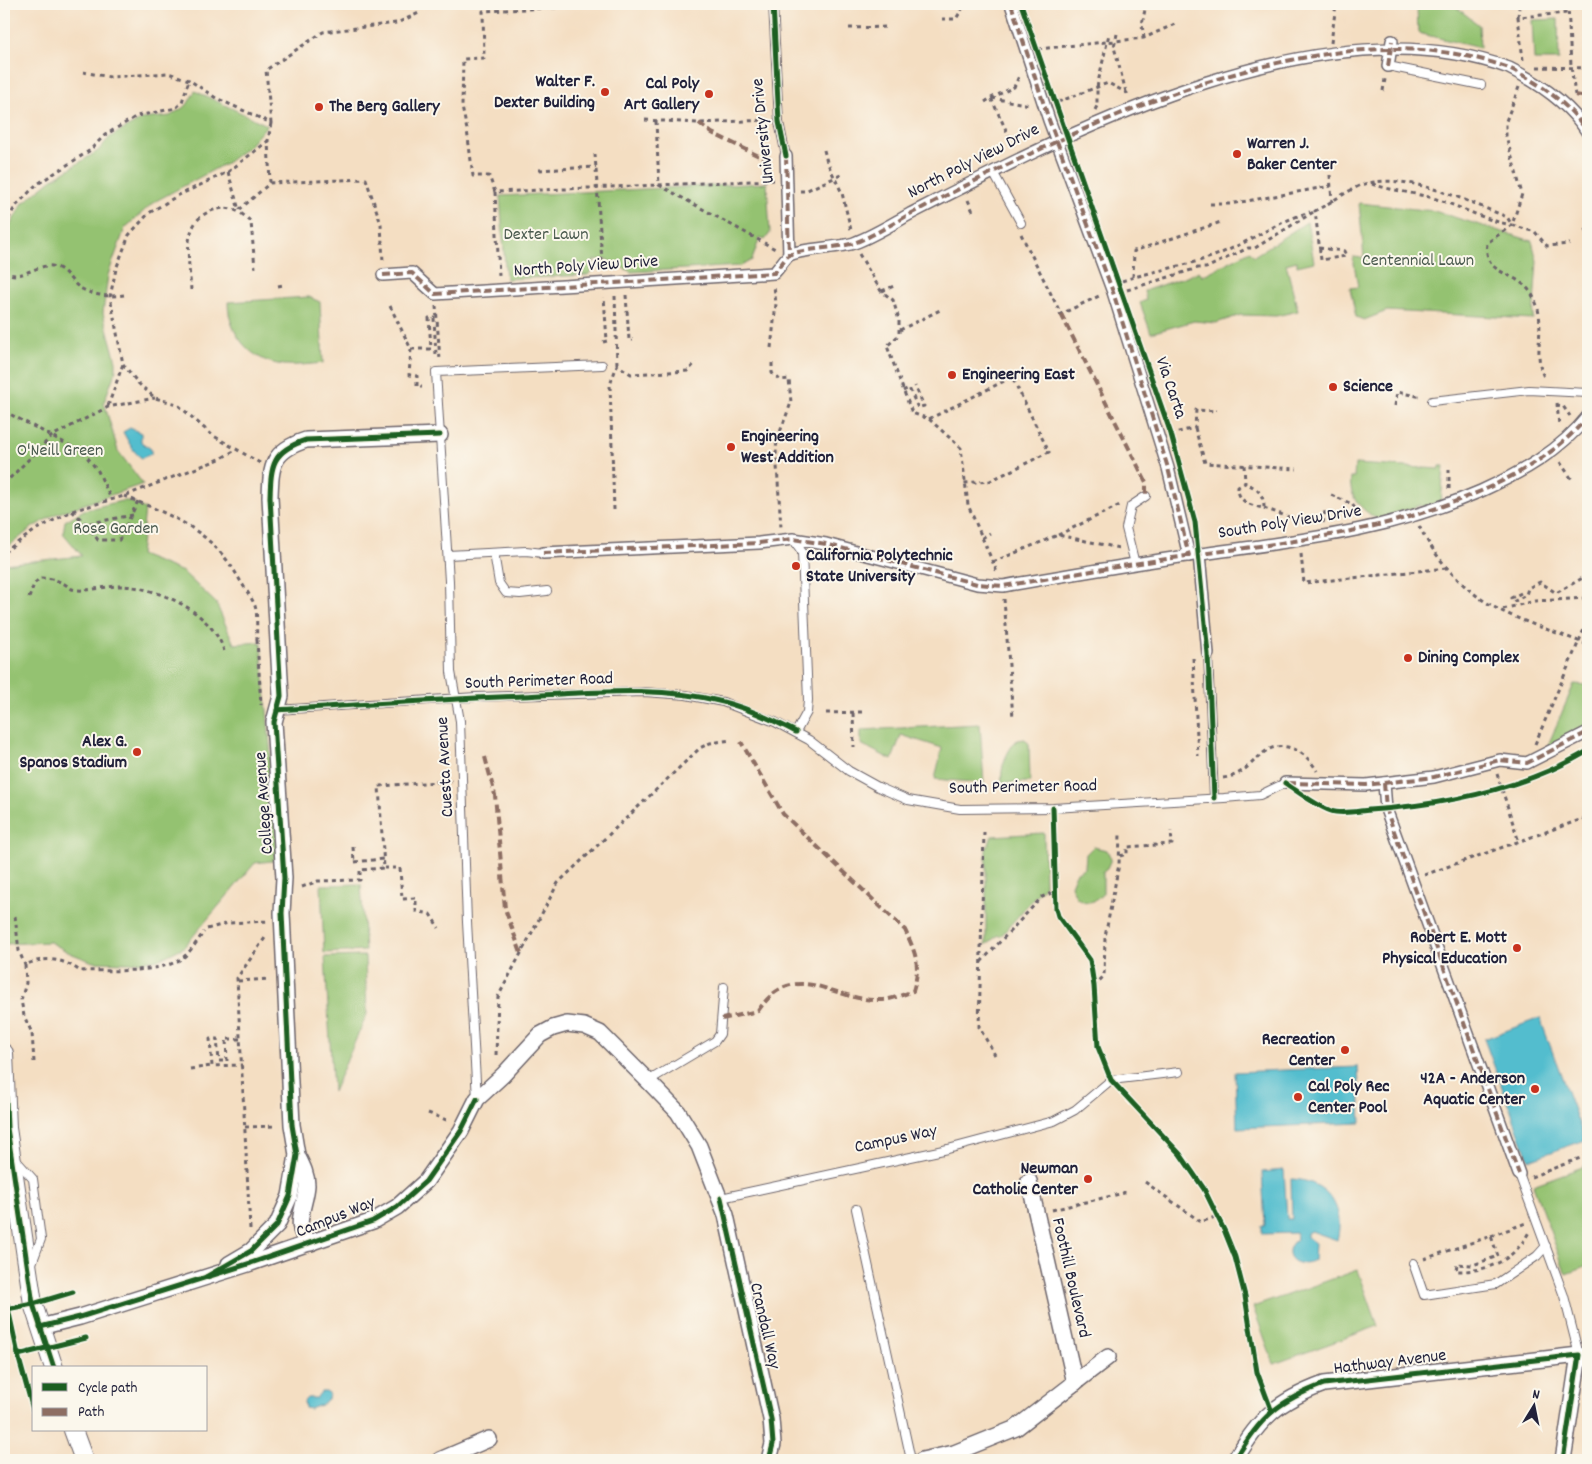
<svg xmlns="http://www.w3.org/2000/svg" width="1592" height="1464" font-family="Dekko,sans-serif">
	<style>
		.green { fill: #94c271; stroke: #5b7256 }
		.water { fill: #52bdce; stroke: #3a7084 }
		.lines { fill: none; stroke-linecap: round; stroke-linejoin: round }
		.service-casing { stroke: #6c646a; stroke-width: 10 }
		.pedestrian-casing { stroke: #6c646a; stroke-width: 14 }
		.minor-casing { stroke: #6c646a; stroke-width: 18 }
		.tertiary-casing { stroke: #6c646a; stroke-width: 20 }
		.path { stroke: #6c646a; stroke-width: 3; stroke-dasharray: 4 4; stroke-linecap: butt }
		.service { stroke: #fff; stroke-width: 8 }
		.pedestrian { stroke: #fff; stroke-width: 11 }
		.minor { stroke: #fff; stroke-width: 15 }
		.tertiary { stroke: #fff; stroke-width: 18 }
		.path-bridge { stroke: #6c646a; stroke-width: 3; stroke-dasharray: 4 4; stroke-linecap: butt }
		.quiet { stroke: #8d6e63; stroke-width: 4; stroke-dasharray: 8 4; stroke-linecap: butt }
		.cycleway-casing { stroke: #fbf7ec; stroke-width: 8 }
		.cycleway { stroke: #1b5e20; stroke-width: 5 }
		.poi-dot { fill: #c8321e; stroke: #fbf7ec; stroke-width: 2 }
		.labels { text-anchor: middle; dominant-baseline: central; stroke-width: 4; stroke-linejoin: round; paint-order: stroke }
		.poi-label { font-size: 18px; font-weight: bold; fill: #22223b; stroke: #fbf7ec; text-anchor: start }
		.street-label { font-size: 18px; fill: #22223b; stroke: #fbf7ec }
		.park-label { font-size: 18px; fill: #4a5a4e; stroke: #fbf7ec }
	</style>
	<rect width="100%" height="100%" fill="#fbf7ec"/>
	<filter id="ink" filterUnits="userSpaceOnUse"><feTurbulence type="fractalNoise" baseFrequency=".02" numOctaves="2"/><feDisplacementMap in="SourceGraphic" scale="10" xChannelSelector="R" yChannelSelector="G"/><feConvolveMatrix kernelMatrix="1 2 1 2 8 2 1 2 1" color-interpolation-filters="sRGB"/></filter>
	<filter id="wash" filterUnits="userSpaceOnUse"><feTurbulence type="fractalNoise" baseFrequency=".0096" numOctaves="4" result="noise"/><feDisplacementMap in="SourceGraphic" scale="20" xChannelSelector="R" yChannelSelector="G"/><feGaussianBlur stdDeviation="1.12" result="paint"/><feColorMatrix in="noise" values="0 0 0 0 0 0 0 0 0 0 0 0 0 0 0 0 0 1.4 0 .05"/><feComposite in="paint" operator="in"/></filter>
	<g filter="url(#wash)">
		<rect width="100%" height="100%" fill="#f4dec2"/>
		<g class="green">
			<path d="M1452 4 1479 25 1480 48 1418 33 1417 7Z"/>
			<path d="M1558 19 1559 60H1534L1532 20Z"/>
			<path d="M195 91 267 125 249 146 228 162 154 202 125 228 108 275 103 313 116 361V370L104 402 118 451 143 484 56 514 33 527 4 550V236L23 203 51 180 98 151 110 137 142 119 170 116 187 105Z"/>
			<path d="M767 183 770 233 765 240 760 237 752 260 741 266 631 272 606 259 594 260 593 269 588 275 506 279 500 196Z"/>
			<path d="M1359 203 1434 211 1532 241 1537 261 1533 319 1387 311 1364 320 1356 317 1350 288 1358 287 1353 257 1364 258Z"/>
			<path d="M1307 222 1314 262 1297 266V261L1286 264 1298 311 1276 316 1241 315 1216 323 1194 321 1151 333 1140 303 1146 300 1144 291 1199 272 1202 276 1250 251 1254 256Z"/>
			<path d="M309 297 320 302 323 363C311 364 297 366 284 365 251 362 228 334 228 302Z"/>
			<path d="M1355 464 1440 469V466H1444L1441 502 1422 507 1421 505 1379 520C1363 511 1348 498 1351 478H1354Z"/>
			<path d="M121 501H129L145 509 140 555 183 572 216 603 234 644 261 642 280 860 255 863 184 947 160 959 129 963 93 962 70 953 50 942 4 944V564L82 556 63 533 65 521 84 510Z"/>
			<path d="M1574 684 1588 685V726L1546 750Z"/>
			<path d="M980 724 984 783 935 779 942 748 901 735 892 760 861 744V730Z"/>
			<path d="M1025 739 1029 744 1030 782 1002 783C1000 767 1006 752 1017 740Z"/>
			<path d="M1044 833 1045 885 1000 937 998 935 986 945V849L992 836Z"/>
			<path d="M1093 847 1107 850 1111 859 1107 868 1103 871V893C1096 903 1086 905 1076 897L1071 885 1076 873 1085 867 1086 854Z"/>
			<path d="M361 884 365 951 324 953 321 885Z"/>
			<path d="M365 956 367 1014 333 1092 325 957Z"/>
			<path d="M1588 1165V1266L1566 1274 1533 1185Z"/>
			<path d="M1358 1270 1378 1326 1274 1364 1253 1307Z"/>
		</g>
		<g class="water">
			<path d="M130 428 141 433V442L151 449V454L142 458C134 454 128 441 123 432Z"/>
			<path d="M1540 1018 1585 1140 1529 1160 1484 1039Z"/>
			<path d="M1358 1067 1361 1123 1237 1128 1235 1072Z"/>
			<path d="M1284 1170 1287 1219H1292L1291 1179C1326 1180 1346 1206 1337 1240L1311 1231 1307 1233V1237L1315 1243 1314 1260C1294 1271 1279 1252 1297 1239L1296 1233 1262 1234V1225H1265L1262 1172Z"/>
			<path d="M321 1392H326L329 1394 328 1399 321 1405 310 1409 305 1408 304 1401 307 1398H316Z"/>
		</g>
	</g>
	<g filter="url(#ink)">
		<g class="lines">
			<defs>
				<g id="service">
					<path d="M773 4 779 122 786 156"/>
					<path d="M1388 66 1481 85"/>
					<path d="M993 172 1021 223"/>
					<path d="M1432 401 1529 390 1588 393"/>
					<path d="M793 539 802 552 808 700 807 712 796 732"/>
					<path d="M494 553 499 583 506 593 520 594 547 591"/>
					<path d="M448 555 526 551 543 553"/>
					<path d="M1135 564 1126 528 1131 506 1146 496"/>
					<path d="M1208 654 1214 798"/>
					<path d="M277 710 476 697 644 692 686 695 723 702 775 722 809 740 849 771 878 787 908 800 960 809 1053 808 1224 798 1260 795 1285 783"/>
					<path d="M648 1081 715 1041 720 1034 724 987"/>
					<path d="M477 1099 467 922 460 721 451 672 449 581 436 372 602 365"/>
					<path d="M15 1159 33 1179 41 1239 31 1266"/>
					<path d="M1519 1174 1564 1296 1579 1355"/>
					<path d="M721 1198 948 1149 1054 1121 1075 1110 1111 1080 1179 1072"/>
					<path d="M856 1209 911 1460"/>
					<path d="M1413 1263 1424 1295 1496 1284 1537 1256 1546 1246"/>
				</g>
				<g id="pedestrian">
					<path d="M1011 4 1049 120 1113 292 1168 468 1189 556"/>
					<path d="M1388 66 1392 41"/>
					<path d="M786 156 789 255"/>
					<path d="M383 275 412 273 435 294 774 273C779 268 783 261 788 256 796 249 840 248 854 243 873 236 892 224 910 214 1074 130 1323 0 1509 68 1539 83 1570 104 1588 133"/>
					<path d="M543 553 759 543 793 539 826 544 977 584 1003 586C1069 575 1135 563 1201 554 1302 540 1386 532 1481 491 1521 473 1560 451 1588 416"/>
					<path d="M1199 554 1208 654"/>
					<path d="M1285 783 1366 785 1434 777 1500 760 1527 763 1588 732"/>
					<path d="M1384 783 1386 809 1519 1174"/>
				</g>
				<g id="minor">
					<path d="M297 1155C302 1165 307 1174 307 1185 306 1206 290 1229 311 1243"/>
					<path d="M1029 1181 1075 1383"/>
					<path d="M229 1264 251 1251 277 1225 290 1196 297 1155 292 1125 282 913 284 878 274 722 281 696 270 497C271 465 272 451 306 440L440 435"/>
					<path d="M40 1327 80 1317 251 1263 373 1221 397 1207 426 1181 461 1131 477 1099 503 1075 540 1035 553 1028 567 1024 584 1026 600 1033 648 1081 678 1112 699 1146 726 1215 771 1419 773 1444 769 1460"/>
					<path d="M440 1460 489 1439"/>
					<path d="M922 1460 954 1453 1016 1428 1108 1357"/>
					<path d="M1235 1460C1260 1417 1278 1401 1324 1384L1579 1355 1563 1460"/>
				</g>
				<g id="tertiary">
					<path d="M4 1053 7 1128 33 1304 54 1368"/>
					<path d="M73 1430 84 1460"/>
				</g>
			</defs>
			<use href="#service" class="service-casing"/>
			<use href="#pedestrian" class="pedestrian-casing"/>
			<use href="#minor" class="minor-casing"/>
			<use href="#tertiary" class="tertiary-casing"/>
			<g class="path">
				<path d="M636 4 483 11 484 58 463 59 462 107 467 130 473 176H489L495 192 774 180"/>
				<path d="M747 4 762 8"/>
				<path d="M1568 4 1571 66 1575 95"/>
				<path d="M1518 17 1519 8"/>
				<path d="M942 19H956L965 4"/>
				<path d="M849 28 889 27"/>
				<path d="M1117 34 1114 47 1126 92"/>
				<path d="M1144 38 1142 25 1146 4"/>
				<path d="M1331 43 1336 4"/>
				<path d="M1038 49 1144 38 1175 24"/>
				<path d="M1523 60 1518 17 1568 13"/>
				<path d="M1537 67 1588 68"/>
				<path d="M83 72 110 77 168 73 189 80 216 98 271 123 266 70 323 32 397 23 419 13"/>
				<path d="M1519 87 1506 121V136L1522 194 1512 225 1487 243C1483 277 1515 269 1531 293 1550 322 1530 351 1545 379"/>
				<path d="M1383 91 1385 79"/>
				<path d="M991 98 1014 87 1020 74"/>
				<path d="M992 98 1030 105"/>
				<path d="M985 102 991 98 1014 147"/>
				<path d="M1058 102 1108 83 1127 93 1128 97"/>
				<path d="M1095 110 1097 106V87"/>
				<path d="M645 120 699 123 768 120"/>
				<path d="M656 121 659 185 777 250"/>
				<path d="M824 150 827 162 842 193 851 230"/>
				<path d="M595 154 602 261 607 271"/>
				<path d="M539 170 596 167"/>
				<path d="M228 172 239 210 270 183 366 179 381 224 383 262"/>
				<path d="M1330 175 1332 202"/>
				<path d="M270 183 268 141 271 123"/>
				<path d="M1372 184C1390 190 1407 192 1425 196 1455 203 1482 220 1512 225"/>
				<path d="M800 191H805L843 174"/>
				<path d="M495 192 499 276"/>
				<path d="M968 200 974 214"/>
				<path d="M1210 204H1230L1331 186"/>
				<path d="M4 226 15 207 36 185 89 151 105 135 137 116 176 108 182 102 189 80"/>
				<path d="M1585 229 1586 232"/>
				<path d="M1021 234 1061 314"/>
				<path d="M1319 248 1344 251 1346 256 1321 260 1315 211C1330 203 1344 193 1359 186 1403 169 1466 201 1507 217L1512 225 1535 232 1547 246 1570 244"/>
				<path d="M859 254 881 291 893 300 899 320V335L887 346 912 413 929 419 961 448 968 505 997 572"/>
				<path d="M1587 257V254"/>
				<path d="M4 271C19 283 35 264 52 266 67 268 70 283 82 289 95 296 110 297 124 295"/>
				<path d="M1133 277 1134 251 1221 222"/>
				<path d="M1122 281C1151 271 1182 267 1211 257 1246 245 1275 222 1310 212"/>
				<path d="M278 286 284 285"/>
				<path d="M191 290C189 259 179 217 218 209 233 206 241 212 251 222L255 268"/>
				<path d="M1127 290 1198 268H1206L1248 248H1255L1315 211"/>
				<path d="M882 291 894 286"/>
				<path d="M626 295 629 340H633"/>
				<path d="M615 296 617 365"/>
				<path d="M390 306 411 349 409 375 417 376V387H422"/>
				<path d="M436 306 440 360"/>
				<path d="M1059 315 1101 295"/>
				<path d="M900 330 940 310"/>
				<path d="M603 342 607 341 604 297"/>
				<path d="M771 348 776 304 774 286"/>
				<path d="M411 349H431L429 318H434L436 355"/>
				<path d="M772 363V373L780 380 789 379 791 403 777 440 776 450 781 528"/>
				<path d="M903 391 909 388 918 408 924 406 915 386"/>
				<path d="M1557 403 1559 426"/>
				<path d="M1556 405 1563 406 1570 416"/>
				<path d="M108 406 123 364"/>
				<path d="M1395 406 1397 392 1422 397"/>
				<path d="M4 411 84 453 98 471 111 499"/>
				<path d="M929 419 1012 377 1049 452 990 481 964 483"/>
				<path d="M1195 428 1205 463 1297 469"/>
				<path d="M1170 434 1195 428 1196 410 1217 411"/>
				<path d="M1560 462 1573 481"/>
				<path d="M260 463 212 435 177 404 155 398 138 383 123 364 110 297 116 269 129 235 149 213 177 196 228 172 268 141"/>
				<path d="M1244 465 1245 483 1238 487C1237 502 1252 506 1264 508 1264 495 1258 488 1245 483"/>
				<path d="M4 484 52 436 108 407 155 398"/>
				<path d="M1449 489V466"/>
				<path d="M1331 495 1352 504 1360 516"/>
				<path d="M4 496 6 483"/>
				<path d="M124 496C176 517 213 531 241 582 246 590 252 598 255 606 258 615 256 630 257 640"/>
				<path d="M1264 508 1308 524"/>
				<path d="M614 510 610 385 617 365 631 374 688 371 696 362"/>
				<path d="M72 511 86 524"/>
				<path d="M133 515 86 524 98 540H119L138 501"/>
				<path d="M1323 523 1325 511"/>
				<path d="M1419 526C1436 559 1462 589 1494 607 1523 623 1558 632 1588 645"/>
				<path d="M1058 535 1120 505"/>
				<path d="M982 538 990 533"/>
				<path d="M4 552 37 529 72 511 124 496 220 459 237 449"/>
				<path d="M1301 554 1304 583 1447 568"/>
				<path d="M993 562 1058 535 1119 548"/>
				<path d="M1521 593 1511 598 1513 602 1526 595 1528 588 1540 582 1556 593 1588 575"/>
				<path d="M29 598 34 584 40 578C48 578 55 579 62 583 66 584 69 588 72 589 84 593 109 585 123 586 160 588 213 613 224 651"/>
				<path d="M1004 599 1013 718"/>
				<path d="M1503 609 1535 601 1588 598"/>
				<path d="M257 640 261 705"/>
				<path d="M1193 658 1198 756"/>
				<path d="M826 713 862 712"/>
				<path d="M853 713 854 747"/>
				<path d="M1535 744 1588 620"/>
				<path d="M1497 774 1519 842"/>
				<path d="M1223 778C1241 776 1249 765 1262 754 1282 737 1306 751 1317 771"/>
				<path d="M984 832 979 1027 995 1055"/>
				<path d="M353 847 354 862 383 859"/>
				<path d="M1120 856 1127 854V847L1172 844 1171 831"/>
				<path d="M384 868H400L402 899 416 898V911L430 914 439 928"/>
				<path d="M1424 875 1588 817"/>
				<path d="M302 887 318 881 360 880V870L384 868 379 786 452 781"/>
				<path d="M15 916 19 951 25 965"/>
				<path d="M207 929 228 923 269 921"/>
				<path d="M981 962 1042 897 1054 892"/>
				<path d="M238 981 269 979"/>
				<path d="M1094 986 1104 976 1105 937 1119 864 1120 834"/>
				<path d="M1588 1007 1584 1009 1588 1024"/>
				<path d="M240 1039H226L227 1061H219L217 1039H210L212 1066 242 1065"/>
				<path d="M496 1055 498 997 558 883 700 748 710 743 731 740"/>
				<path d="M34 1062 32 1033 24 1016 21 1000 26 983 25 965C45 956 62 958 80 971 106 970 159 974 181 959 191 952 197 941 204 932"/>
				<path d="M190 1069 212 1066"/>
				<path d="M428 1113 449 1121"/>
				<path d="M245 1127 277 1126"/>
				<path d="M1531 1177 1588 1155"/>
				<path d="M1145 1182 1201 1222 1218 1216"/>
				<path d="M1052 1210 1124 1193V1190"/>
				<path d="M250 1229 237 978 267 935"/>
				<path d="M1491 1236 1526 1223"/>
				<path d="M1424 1259 1491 1236 1498 1256 1473 1265 1457 1264 1456 1271C1487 1272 1514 1261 1529 1232"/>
			</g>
			<use href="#service" class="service"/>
			<use href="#pedestrian" class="pedestrian"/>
			<use href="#minor" class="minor"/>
			<use href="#tertiary" class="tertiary"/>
			<path class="path-bridge" d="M1097 87 1109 34"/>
			<g class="quiet">
				<path d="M1011 4 1049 120 1113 292 1168 468 1189 556"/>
				<path d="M1388 66 1392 41"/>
				<path d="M1575 95 1588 97"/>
				<path d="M699 123 712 133 761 157 770 158"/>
				<path d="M786 156 789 255"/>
				<path d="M383 275 412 273 435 294 774 273C779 268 783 261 788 256 796 249 840 248 854 243 873 236 892 224 910 214 1074 130 1323 0 1509 68 1539 83 1570 104 1588 133"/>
				<path d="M1061 314 1146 482V496"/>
				<path d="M543 553 759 543 793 539 826 544 977 584 1003 586C1069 575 1135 563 1201 554 1302 540 1386 532 1481 491 1521 473 1560 451 1588 416"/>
				<path d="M485 757 495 795 505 909 521 953"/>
				<path d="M1288 783 1366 785 1434 777 1500 760 1527 763 1588 732"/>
				<path d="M1384 783 1386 809 1519 1174"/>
				<path d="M722 1019 758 1011C795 956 833 1002 880 1000 891 1000 902 995 913 991 921 965 916 954 905 930L783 814 741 742"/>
			</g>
			<defs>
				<g id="cycleway">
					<path d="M773 4 779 122 786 156"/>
					<path d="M1021 4 1171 434 1195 522 1208 654 1214 798"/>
					<path d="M277 710C359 705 440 699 523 696 589 693 658 685 723 702 748 708 773 720 796 732"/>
					<path d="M1285 783C1300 793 1315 805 1331 811 1342 815 1358 811 1369 810 1444 805 1522 790 1588 751"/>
					<path d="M1053 808 1056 909 1058 916 1090 960 1094 986 1098 1047 1111 1080 1180 1154 1204 1189 1225 1232 1235 1257 1245 1296 1257 1372 1272 1412"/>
					<path d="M4 1053 7 1128 33 1304 54 1368"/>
					<path d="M721 1198 771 1419 773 1444 769 1460"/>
					<path d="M206 1277 251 1251 277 1225 290 1196 297 1155 292 1125 282 913 284 878 274 722 281 696 270 497C271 465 272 451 306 440L440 435"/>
					<path d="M4 1290 19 1359 34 1413"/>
					<path d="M7 1309 33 1304 73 1292"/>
					<path d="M40 1327 80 1317 251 1263 373 1221 397 1207 426 1181 461 1131 477 1099"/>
					<path d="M18 1355 86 1338"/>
					<path d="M1235 1460C1260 1417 1278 1401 1324 1384L1579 1355 1563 1460"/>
				</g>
			</defs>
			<use href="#cycleway" class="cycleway-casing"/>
			<use href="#cycleway" class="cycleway"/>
		</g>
	</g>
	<g class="poi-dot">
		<circle cx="605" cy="92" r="5"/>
		<circle cx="709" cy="94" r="5"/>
		<circle cx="319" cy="107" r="5"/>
		<circle cx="1237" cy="154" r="5"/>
		<circle cx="952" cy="375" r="5"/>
		<circle cx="1333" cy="387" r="5"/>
		<circle cx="731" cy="447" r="5"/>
		<circle cx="796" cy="566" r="5"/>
		<circle cx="1408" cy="658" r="5"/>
		<circle cx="137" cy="752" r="5"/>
		<circle cx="1517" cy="948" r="5"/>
		<circle cx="1345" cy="1050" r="5"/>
		<circle cx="1535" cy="1089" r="5"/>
		<circle cx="1298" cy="1097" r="5"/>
		<circle cx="1088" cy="1179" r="5"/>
	</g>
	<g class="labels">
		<g class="poi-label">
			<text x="595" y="82" text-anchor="end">Walter F.<tspan x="595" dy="21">Dexter Building</tspan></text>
			<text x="699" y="84" text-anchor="end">Cal Poly<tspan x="699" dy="21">Art Gallery</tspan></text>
			<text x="329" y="107">The Berg Gallery</text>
			<text x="1247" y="144">Warren J.<tspan x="1247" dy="21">Baker Center</tspan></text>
			<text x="962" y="375">Engineering East</text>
			<text x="1343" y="387">Science</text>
			<text x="741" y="437">Engineering<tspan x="741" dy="21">West Addition</tspan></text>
			<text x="806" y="556">California Polytechnic<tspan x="806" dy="21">State University</tspan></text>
			<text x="1418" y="658">Dining Complex</text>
			<text x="127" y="742" text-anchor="end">Alex G.<tspan x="127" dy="21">Spanos Stadium</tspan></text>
			<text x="1507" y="938" text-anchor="end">Robert E. Mott<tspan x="1507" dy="21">Physical Education</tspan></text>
			<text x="1335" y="1040" text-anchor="end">Recreation<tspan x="1335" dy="21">Center</tspan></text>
			<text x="1525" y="1079" text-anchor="end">42A - Anderson<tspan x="1525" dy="21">Aquatic Center</tspan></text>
			<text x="1308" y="1087">Cal Poly Rec<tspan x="1308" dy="21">Center Pool</tspan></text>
			<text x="1078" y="1169" text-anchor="end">Newman<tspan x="1078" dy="21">Catholic Center</tspan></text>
		</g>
		<g class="street-label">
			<text transform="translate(764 131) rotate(-96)">University Drive</text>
			<text transform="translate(974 162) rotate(-27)">North Poly View Drive</text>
			<text transform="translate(586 267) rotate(-4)">North Poly View Drive</text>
			<text transform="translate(1170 388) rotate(71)">Via Carta</text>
			<text transform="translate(1290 523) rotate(-9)">South Poly View Drive</text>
			<text transform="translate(539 682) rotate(-2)">South Perimeter Road</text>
			<text transform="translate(446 767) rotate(-93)">Cuesta Avenue</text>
			<text transform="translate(1023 788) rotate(-1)">South Perimeter Road</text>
			<text transform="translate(265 803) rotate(-94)">College Avenue</text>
			<text transform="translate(896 1140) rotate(-12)">Campus Way</text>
			<text transform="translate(336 1218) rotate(-22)">Campus Way</text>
			<text transform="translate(1070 1278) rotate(77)">Foothill Boulevard</text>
			<text transform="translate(764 1326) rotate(77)">Crandall Way</text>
			<text transform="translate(1390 1363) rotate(-7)">Hathway Avenue</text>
		</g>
		<g class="park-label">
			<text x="546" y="235">Dexter Lawn</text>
			<text x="1418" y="261">Centennial Lawn</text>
			<text x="60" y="451">O'Neill Green</text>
			<text x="116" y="529">Rose Garden</text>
		</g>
	</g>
	<rect width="1592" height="1464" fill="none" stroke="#fbf7ec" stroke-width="20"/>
	<rect x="32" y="1366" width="175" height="65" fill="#fbf7ec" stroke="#a4a2a5"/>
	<rect x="42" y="1383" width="25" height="8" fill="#1b5e20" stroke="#a4a2a5"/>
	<text x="78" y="1392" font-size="15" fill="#22223b">Cycle path</text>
	<rect x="42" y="1408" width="25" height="8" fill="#8d6e63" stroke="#a4a2a5"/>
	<text x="78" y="1416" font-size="15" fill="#22223b">Path</text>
	<g transform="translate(1534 1406) rotate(10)" stroke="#fbf7ec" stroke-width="4" paint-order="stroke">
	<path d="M0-4L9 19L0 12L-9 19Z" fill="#22223b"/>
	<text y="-8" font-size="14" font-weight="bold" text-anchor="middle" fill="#22223b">N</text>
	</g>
</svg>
